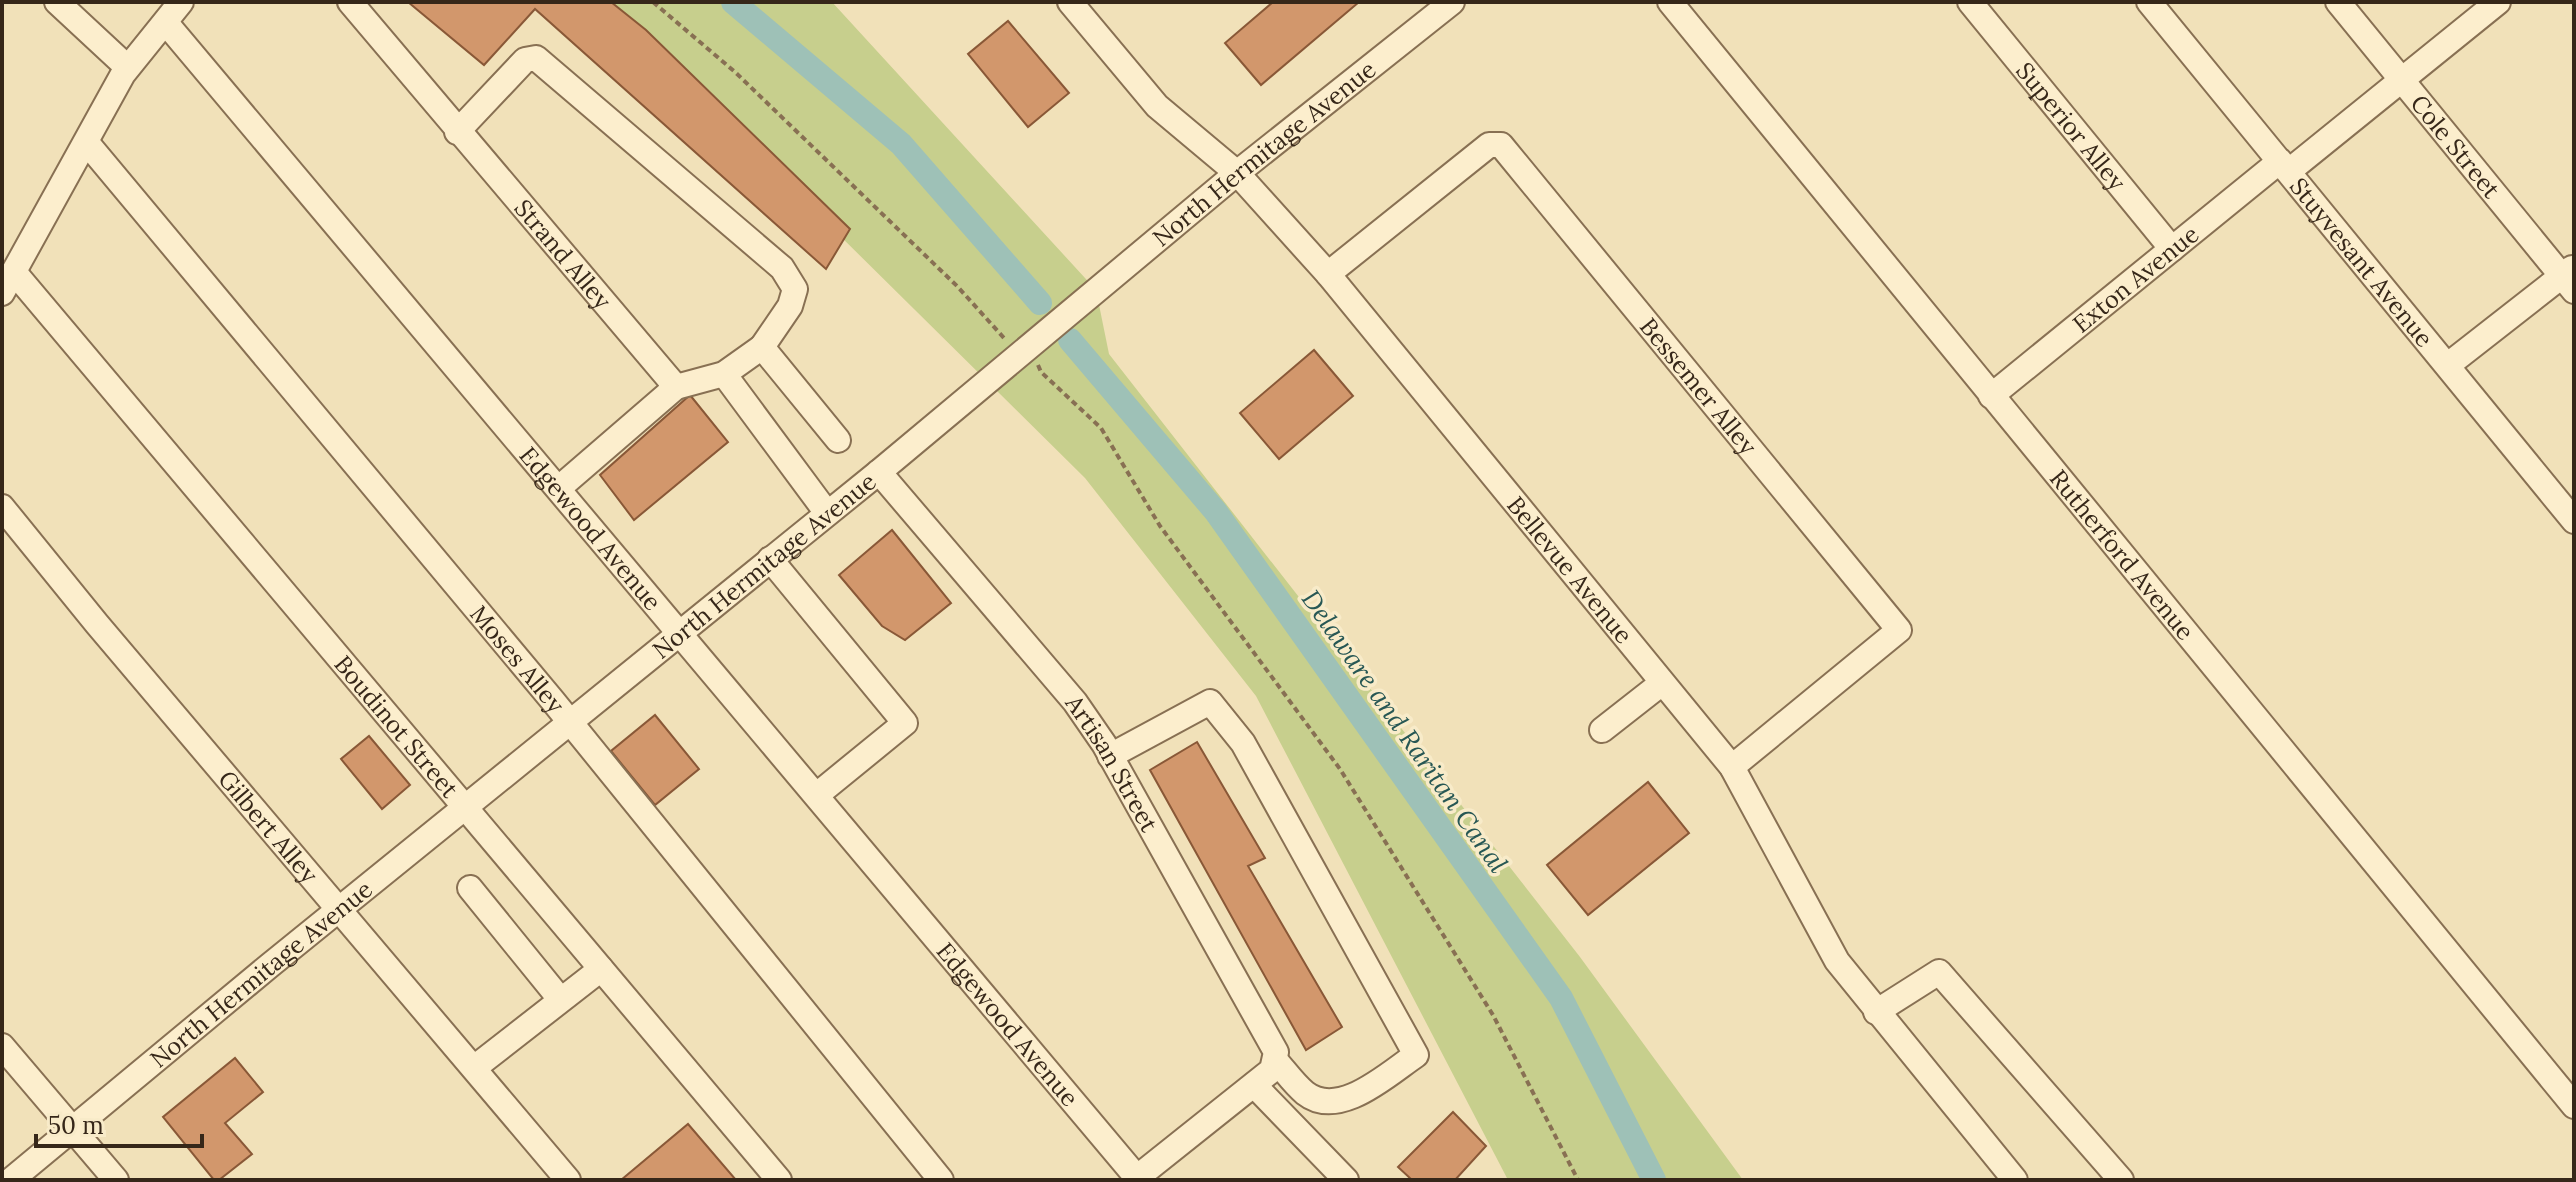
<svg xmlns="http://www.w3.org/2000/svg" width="2576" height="1182" font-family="Lora,serif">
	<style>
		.green { fill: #c7cf8d }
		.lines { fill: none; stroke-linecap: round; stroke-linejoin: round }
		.canal { stroke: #9ec1b7; stroke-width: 24 }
		.building { fill: #d2976c; stroke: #895837; stroke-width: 2 }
		.minor-casing { stroke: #887053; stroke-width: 28 }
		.path { stroke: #887053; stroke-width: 4; stroke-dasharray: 6 4; stroke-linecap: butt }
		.minor { stroke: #fceecd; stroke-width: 24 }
		.labels { text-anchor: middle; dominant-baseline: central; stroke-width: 7; stroke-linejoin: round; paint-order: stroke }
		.street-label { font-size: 24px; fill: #362719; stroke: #f8ebc9 }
		.water-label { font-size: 26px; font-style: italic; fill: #275754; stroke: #f8ebc9 }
	</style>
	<rect width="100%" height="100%" fill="#f1e1b9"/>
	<path class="green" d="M593 2H832L1096 290 1109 354 1580 957 1743 1180H1508L1256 696 1085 478 661 59Z"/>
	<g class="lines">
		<g class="canal">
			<path d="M733 2 901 144 1040 303"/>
			<path d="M1070 340 1216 512 1561 998 1654 1180"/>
		</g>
	</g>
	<g class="building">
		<path d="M408 2H611L646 30 850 229 826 269 535 9 484 65Z"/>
		<path d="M1273 2H1359L1261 85 1225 43Z"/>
		<path d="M1008 21 1069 93 1028 127 968 54Z"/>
		<path d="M1314 350 1353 396 1279 459 1240 413Z"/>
		<path d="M690 395 728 442 634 520 600 475Z"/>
		<path d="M892 530 951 603 905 640 882 626 839 575Z"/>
		<path d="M655 715 699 769 655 805 611 751Z"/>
		<path d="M369 736 410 785 382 809 341 759Z"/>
		<path d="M1197 742 1265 858 1248 866 1342 1027 1306 1050 1150 770Z"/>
		<path d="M1648 782 1689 833 1588 915 1547 865Z"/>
		<path d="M235 1058 263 1092 225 1123 252 1154 219 1180H214L163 1117Z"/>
		<path d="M1453 1112 1486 1146 1455 1180H1412L1398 1167Z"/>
		<path d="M688 1124 736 1180H621Z"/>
	</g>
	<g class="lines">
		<defs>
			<g id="minor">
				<path d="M57 2 127 67"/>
				<path id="s1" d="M350 2 676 387 559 488"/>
				<path id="s2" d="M1070 2 1157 106 1237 173 1328 274 1732 767 1837 961 2015 1180"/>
				<path id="s3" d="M1670 2 2574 1106"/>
				<path id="s4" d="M1970 2 2172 249"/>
				<path id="s5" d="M2149 2 2574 521"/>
				<path id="s6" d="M2338 2 2574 291"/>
				<path id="s7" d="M166 23 1139 1180"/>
				<path d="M457 132 525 60 536 58 782 268 795 289 790 306 762 347 838 440"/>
				<path id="s8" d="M87 143 553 701 941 1180"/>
				<path d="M2289 171 2498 2"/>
				<path id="s9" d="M14 272 779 1180"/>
				<path id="s10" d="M1328 274 1489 145H1501L1899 630 1732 767"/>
				<path d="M2 293 123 74 181 2"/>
				<path d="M2448 365 2572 268"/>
				<path d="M724 374 827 513"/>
				<path d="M676 387 724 374 762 347"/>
				<path id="s11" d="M1991 396 2280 161"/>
				<path id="s12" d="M879 472 1075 702 1104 744 1276 1052 1272 1070 1134 1180"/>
				<path id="s13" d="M2 507 97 624 568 1180"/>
				<path d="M770 559 905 723 818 794"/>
				<path d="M1602 730 1662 683"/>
				<path d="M1110 756 1210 702 1243 743 1416 1055C1388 1074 1339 1120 1305 1093 1294 1084 1285 1071 1276 1061"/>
				<path d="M470 888 560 999"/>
				<path d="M1876 1012 1939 972 2121 1180"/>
				<path d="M2 1046 116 1180"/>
				<path d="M474 1068 601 969"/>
				<path d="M1254 1085 1346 1180"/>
				<path id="s14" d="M11 1180 269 966 879 472 1237 173 1452 2"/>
			</g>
		</defs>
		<use href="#minor" class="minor-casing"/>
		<g class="path">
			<path d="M653 2 735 72 957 286 1004 338"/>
			<path d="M1038 365 1041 372 1101 428 1160 526 1340 769 1493 1015 1578 1180"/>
		</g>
		<use href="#minor" class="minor"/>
	</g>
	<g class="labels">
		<g class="street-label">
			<text stroke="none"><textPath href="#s4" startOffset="160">Superior Alley</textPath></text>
			<text stroke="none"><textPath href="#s6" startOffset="186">Cole Street</textPath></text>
			<text stroke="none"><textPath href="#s14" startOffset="1620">North Hermitage Avenue</textPath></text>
			<text stroke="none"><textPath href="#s1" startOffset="330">Strand Alley</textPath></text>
			<text stroke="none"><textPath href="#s5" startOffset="336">Stuyvesant Avenue</textPath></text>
			<text stroke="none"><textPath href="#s11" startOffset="186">Exton Avenue</textPath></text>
			<text stroke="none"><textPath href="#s10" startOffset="530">Bessemer Alley</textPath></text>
			<text stroke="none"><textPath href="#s7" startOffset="660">Edgewood Avenue</textPath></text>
			<text stroke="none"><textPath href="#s3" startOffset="714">Rutherford Avenue</textPath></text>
			<text stroke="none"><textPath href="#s14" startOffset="972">North Hermitage Avenue</textPath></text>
			<text stroke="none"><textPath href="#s2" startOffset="758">Bellevue Avenue</textPath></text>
			<text stroke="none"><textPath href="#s8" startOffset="672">Moses Alley</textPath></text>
			<text stroke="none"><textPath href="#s9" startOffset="594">Boudinot Street</textPath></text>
			<text stroke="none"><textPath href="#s12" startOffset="374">Artisan Street</textPath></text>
			<text stroke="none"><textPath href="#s13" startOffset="416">Gilbert Alley</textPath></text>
			<text stroke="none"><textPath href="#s14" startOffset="324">North Hermitage Avenue</textPath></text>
			<text stroke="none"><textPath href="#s7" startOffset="1308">Edgewood Avenue</textPath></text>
		</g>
		<g class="water-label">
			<text transform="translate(1405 731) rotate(55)">Delaware and Raritan Canal</text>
		</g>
	</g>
	<rect width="2576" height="1182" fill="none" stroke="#362719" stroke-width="8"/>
	<path d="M36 1134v12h166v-12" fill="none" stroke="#362719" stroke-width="4"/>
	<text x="48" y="1134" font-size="24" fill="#362719" stroke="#f8ebc9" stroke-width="6" paint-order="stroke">50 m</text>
</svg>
